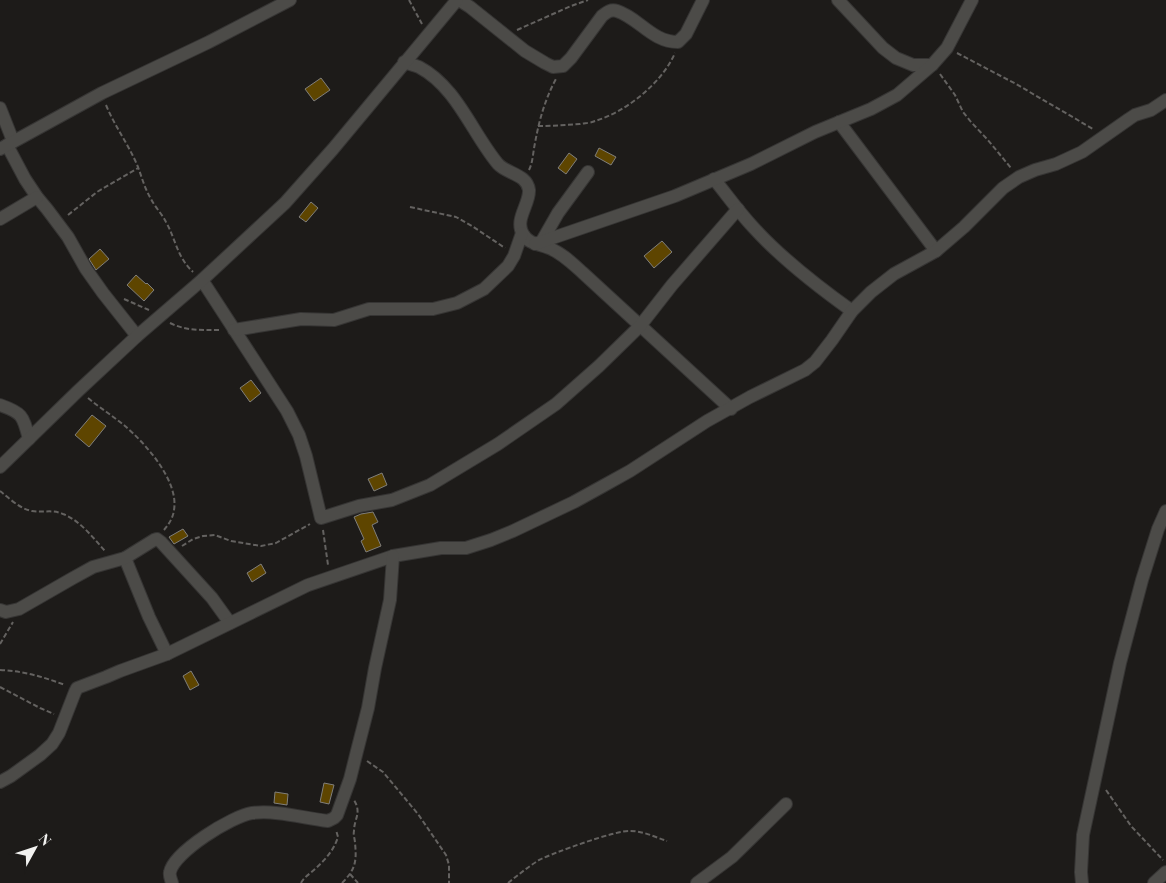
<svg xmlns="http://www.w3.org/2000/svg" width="1166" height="883" font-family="'Playfair Display',serif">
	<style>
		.building { fill: #5e4500; stroke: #807f7c }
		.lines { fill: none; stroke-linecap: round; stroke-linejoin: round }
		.minor-casing { stroke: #363534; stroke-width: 14 }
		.path { stroke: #646260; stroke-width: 2; stroke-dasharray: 5 2.5; stroke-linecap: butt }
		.minor { stroke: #4c4b48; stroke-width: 12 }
	</style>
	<rect width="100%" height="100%" fill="#1d1b19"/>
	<g class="building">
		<path d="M321 78 330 90 314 101 305 89Z"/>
		<path d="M599 148 616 157 611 165 595 156Z"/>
		<path d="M569 153 577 159 566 174 558 168Z"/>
		<path d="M311 202 318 208 306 222 299 217Z"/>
		<path d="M662 241 672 252 654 268 644 256Z"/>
		<path d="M100 249 109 259 96 270 89 259Z"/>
		<path d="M136 275 146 284 147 283 154 290 144 301 127 285Z"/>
		<path d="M251 380 261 393 250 402 240 388Z"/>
		<path d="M92 415 106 426 89 447 75 435Z"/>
		<path d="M382 473 387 485 374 491 368 479Z"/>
		<path d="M373 512 378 522 372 525 381 546 366 552 361 541 364 539 354 517 361 514Z"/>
		<path d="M183 529 188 536 174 544 169 537Z"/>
		<path d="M261 564 266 573 252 582 247 573Z"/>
		<path d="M191 671 199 685 190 690 183 676Z"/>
		<path d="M324 783 334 785 329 804 320 802Z"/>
		<path d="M275 792 288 794 287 805 274 803Z"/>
	</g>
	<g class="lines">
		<defs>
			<g id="minor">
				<path d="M459 0 470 7 525 51 545 63 553 67 563 66 571 58 602 16C607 12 611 9 617 11 639 18 652 42 678 42L686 34 703 0"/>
				<path d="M838 0 883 48 896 58 913 65H932"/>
				<path d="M404 62C409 64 414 65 419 67 457 87 472 133 498 164 507 174 527 174 529 190 530 204 514 220 523 234 528 244 540 244 549 248 562 253 573 264 583 273L731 409"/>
				<path d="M0 108 13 141"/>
				<path d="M839 122 936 251"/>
				<path d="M7 145 25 179 37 197 47 209 68 237 86 269 103 293 137 336"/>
				<path d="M0 149 102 93 209 42 290 0"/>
				<path d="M714 179C727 195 739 212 753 227 782 259 817 286 852 311"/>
				<path d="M0 219 37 197"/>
				<path d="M542 241 558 213 588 172"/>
				<path d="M535 244 675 196 751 164 815 132 871 109 897 95 932 65 947 48 972 0"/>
				<path d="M202 280 287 411 299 435 306 456 321 518 359 506 392 500 430 485 498 444 556 404 599 366 640 326 672 285 738 209"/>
				<path d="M234 330 301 319 334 320 369 309H433L457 303 484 289 508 266 514 256 522 233"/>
				<path d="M0 405C23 413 23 416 29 439"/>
				<path d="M0 467 78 391 137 336 202 280 285 203 333 149 457 0"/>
				<path d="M125 558 149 617 167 654"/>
				<path d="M0 610 6 612 19 609 73 578 93 567 125 558 154 540 157 539 161 542 212 598 230 623"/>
				<path d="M0 782 11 776 40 755 52 744 59 733 75 692 77 688 106 677 120 671 167 654 308 585 393 556 441 548H466L491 540 513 531 574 502 603 486 630 471 707 421 750 397 805 370 815 362 832 340 852 311 871 292 894 274 936 251 964 227 1003 188 1019 177 1035 170 1056 164 1082 152 1129 119 1135 115 1151 110 1166 100"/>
				<path d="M172 883C171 879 169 876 170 872 174 852 232 816 252 813 277 810 303 818 328 821L334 818 337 815 350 779 357 751 368 708 375 668 390 600 393 556"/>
				<path d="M697 883 732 857 786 804"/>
				<path d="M1082 883 1081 872 1083 835 1120 663 1142 580 1158 529 1166 511"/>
				<path d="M1154 883 1166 872"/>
			</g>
		</defs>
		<use href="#minor" class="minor-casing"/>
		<g class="path">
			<path d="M409 0 422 24"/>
			<path d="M517 30 571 6 588 0"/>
			<path d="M957 53 1016 84 1093 129"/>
			<path d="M940 74 955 95 963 112 971 122 987 139 1011 168"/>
			<path d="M106 105C115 127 129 145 138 167 142 178 145 189 151 199 155 207 162 214 166 222 176 240 177 257 193 272"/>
			<path d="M538 126C552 126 566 125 580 124 585 123 591 123 595 121 626 112 662 83 675 53"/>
			<path d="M529 170C533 162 533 152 535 143 539 121 545 99 556 79"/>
			<path d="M410 207 456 217 472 226 505 248"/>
			<path d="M68 215 97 192 138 168"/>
			<path d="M124 299 149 310"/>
			<path d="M170 323C186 331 202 330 219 330"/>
			<path d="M88 398C100 408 113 416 125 426 146 444 179 481 174 510 173 518 169 524 164 530"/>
			<path d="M0 491C9 498 20 509 32 511 43 513 52 509 63 514 81 521 93 538 106 552"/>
			<path d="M323 530 328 565"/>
			<path d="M182 546 193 539 203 536 215 535 231 541 261 546 276 543 310 524"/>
			<path d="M0 644 13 622"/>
			<path d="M0 670C23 671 44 677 65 685"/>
			<path d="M0 687 40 708 54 714"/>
			<path d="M367 761 383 772 418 814 446 855 449 865V883"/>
			<path d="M1106 790 1131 826 1163 860"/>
			<path d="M350 874 358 883"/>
			<path d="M301 883C304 877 310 874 315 869 325 860 334 850 338 837L336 830"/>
			<path d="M342 883C355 870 357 862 355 843 355 839 353 835 354 831 354 819 362 813 354 800"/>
			<path d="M508 883C518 875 528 867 539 860 553 853 616 830 630 831 643 831 655 837 667 841"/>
		</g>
		<use href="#minor" class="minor"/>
	</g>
	<g transform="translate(35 848) rotate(50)" stroke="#1d1b19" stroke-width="4" paint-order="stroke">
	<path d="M0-4L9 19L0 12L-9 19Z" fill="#f2f2f0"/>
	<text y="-8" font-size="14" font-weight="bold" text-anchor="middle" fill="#f2f2f0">N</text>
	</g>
</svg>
